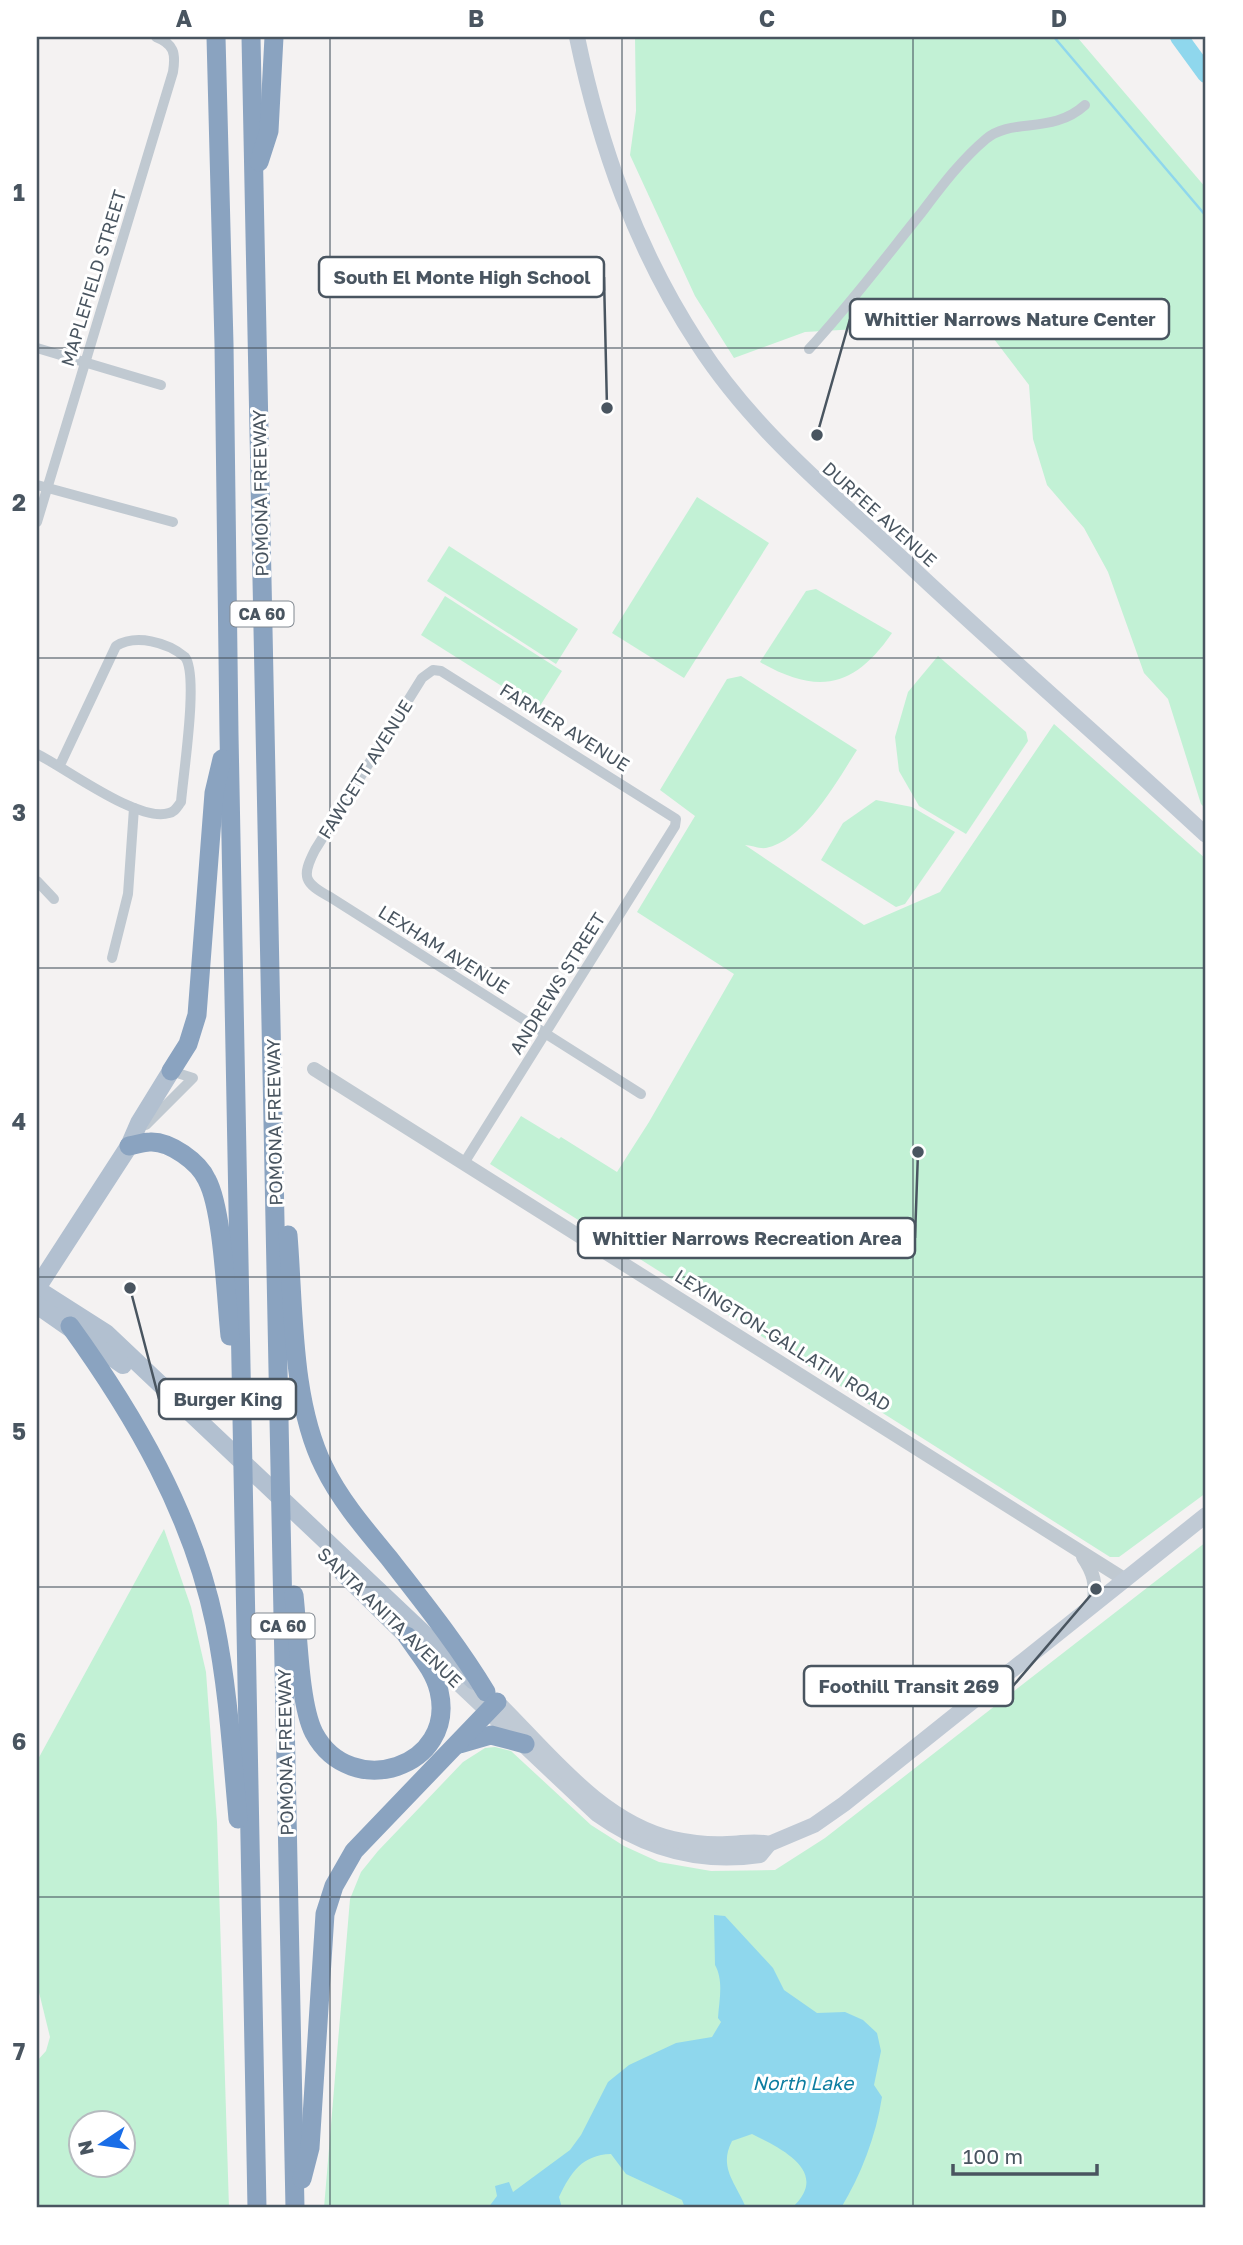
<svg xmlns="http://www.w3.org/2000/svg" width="1243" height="2245" font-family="'Golos Text',sans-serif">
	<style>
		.green { fill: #c2f1d5; fill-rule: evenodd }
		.water { fill: #8fd7ed }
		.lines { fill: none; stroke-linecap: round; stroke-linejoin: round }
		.stream { stroke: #8fd7ed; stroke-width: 2.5 }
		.river { stroke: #8fd7ed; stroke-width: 18 }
		.minor { stroke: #c0c9d1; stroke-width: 10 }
		.tertiary { stroke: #c0c9d1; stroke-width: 14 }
		.secondary { stroke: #c0cad5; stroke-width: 16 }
		.primary { stroke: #b2c0d0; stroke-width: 18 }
		.motorway { stroke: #8aa3c0; stroke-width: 19 }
		.grid { fill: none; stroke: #495560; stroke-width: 2; stroke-opacity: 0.55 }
		.labels { text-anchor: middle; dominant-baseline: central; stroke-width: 6; stroke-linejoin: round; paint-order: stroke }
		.shield { fill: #fff; stroke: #808890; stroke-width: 2 }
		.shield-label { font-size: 16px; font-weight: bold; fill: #495560 }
		.street-label { font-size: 18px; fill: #495560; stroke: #fff }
		.water-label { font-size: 19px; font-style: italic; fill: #0c7da1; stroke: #fff }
		.leader { fill: none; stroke: #495560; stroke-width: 2.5 }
		.callout-dot { fill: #495560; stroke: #fff; stroke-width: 2.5 }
		.callout { fill: #fff; stroke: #495560; stroke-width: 2.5 }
		.callout-label { font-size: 19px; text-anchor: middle; font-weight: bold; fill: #495560 }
		.neatline { fill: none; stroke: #495560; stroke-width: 2.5 }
		.grid-label { font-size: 23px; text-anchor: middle; font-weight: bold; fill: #495560 }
	</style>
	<rect width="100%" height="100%" fill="#f4f2f2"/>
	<g class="green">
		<path d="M635 37H1077L1206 188V809L1201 804 1168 699 1144 673 1108 572 1084 528 1047 485 1033 439 1029 385 981 322 805 332 734 358 695 296 630 155 636 111Z"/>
		<path d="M697 497 769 543 684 678 612 633Z"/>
		<path d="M449 546 578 629 556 664 427 581Z"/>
		<path d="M816 589 892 633C854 688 818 695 760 662L806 591Z"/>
		<path d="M445 596 562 671 538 709 421 635Z"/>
		<path d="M938 656 1026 732 1028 741 966 834 919 806 899 771 895 737 908 692Z"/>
		<path d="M741 676 857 750C837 781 805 840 766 848 760 849 750 845 745 845L864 925 940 892 1054 724 1206 859V1493L1119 1557H1110L490 1164 521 1116 559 1139 561 1137 617 1172 649 1122 734 974 637 912 695 816 660 790 727 679Z"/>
		<path d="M876 800 912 807 955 832 905 904 896 907 821 860 843 823Z"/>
		<path d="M164 1529 191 1607 206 1672 217 1822 229 2208H37V2061L46 2051 50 2037 37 1984V1761ZM80 2122H122V2164H80Z"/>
		<path d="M1206 1542V2208H324L350 1899 361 1872 378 1851 463 1762 485 1748 495 1747 511 1751 591 1825 624 1846 659 1862 711 1871 775 1870 825 1838Z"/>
	</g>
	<path class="water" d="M714 1915 725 1916 773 1968 784 1990 817 2013 845 2012 863 2020 877 2033 881 2051 874 2085 882 2097C876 2136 861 2175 841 2208H792C831 2172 782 2149 752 2134L732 2141C718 2168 736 2183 746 2208H685L682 2200 626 2174 611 2154C582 2155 571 2172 559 2197L562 2208H488L497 2196 495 2186 509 2182 513 2192 570 2150 581 2135 608 2082 629 2065 676 2043 712 2037 721 2022 718 2018C719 2001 724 1981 715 1965Z"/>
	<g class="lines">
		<path class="stream" d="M1054 37 1206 216"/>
		<path class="river" d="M1179 37 1206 74"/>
		<g class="minor">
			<path d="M37 348 161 385"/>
			<path d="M809 349C849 306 885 258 922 212 941 187 961 160 986 139 1012 117 1052 135 1085 105"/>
			<path d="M37 485 173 522"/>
			<path d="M37 522 173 72C176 53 174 44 156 37"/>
			<path d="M37 754C66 768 138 823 169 813 175 812 177 807 181 802 183 775 199 675 185 657 167 642 136 634 116 646L60 765"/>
			<path d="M37 881 54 899"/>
			<path d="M112 958 128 894 134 808"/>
			<path d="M146 1125 193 1078 171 1071"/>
			<path d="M464 1163 675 826 676 819 441 671 433 670 422 678 315 850C301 877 304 883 330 897L641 1094"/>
		</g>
		<g class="tertiary">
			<path d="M314 1069 1124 1579"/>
			<path d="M1083 1557C1094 1573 1096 1583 1094 1603"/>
		</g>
		<g class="secondary">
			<path d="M577 37C600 147 636 249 698 344 754 431 834 495 909 565 1007 657 1108 744 1206 835"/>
			<path d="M422 1649 597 1814C646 1849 699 1864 760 1855L769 1844 814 1825 844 1804 1206 1515"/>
			<path d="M497 1702C548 1752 600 1822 673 1839 691 1843 708 1845 727 1844 742 1844 754 1840 769 1844"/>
		</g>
		<g class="primary">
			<path d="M37 1288 129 1146 139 1123 171 1071"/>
			<path d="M37 1289 106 1333 474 1681"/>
			<path d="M37 1305 123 1365"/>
			<path d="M342 1572 407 1636"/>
		</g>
		<g class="motorway">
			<path d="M216 37 224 344 229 734 257 2208"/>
			<path d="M251 37 295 2208"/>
			<path d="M259 162 269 131 274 37"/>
			<path d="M171 1071 188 1044 197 1015 214 793 222 759"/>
			<path d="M129 1146C136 1145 143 1142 150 1142 170 1141 199 1162 207 1180 223 1210 226 1299 230 1336"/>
			<path d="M288 1235C294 1308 291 1401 324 1467 340 1500 365 1529 389 1558 423 1602 457 1644 486 1692"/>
			<path d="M70 1326C135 1416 192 1514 215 1624 228 1688 232 1754 238 1819"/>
			<path d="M294 1595C298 1630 299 1704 314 1733 351 1802 457 1767 439 1691 434 1670 419 1654 407 1636"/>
			<path d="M460 1744 491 1735 525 1744"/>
			<path d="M302 2179 310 2148 325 1914 334 1886 354 1851 497 1702"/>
		</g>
	</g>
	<path class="grid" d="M330 37V2208M622 37V2208M913 37V2208M37 348H1206M37 658H1206M37 968H1206M37 1277H1206M37 1587H1206M37 1897H1206"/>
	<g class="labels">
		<g class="shield">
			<rect x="230.5" y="601.5" width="63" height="25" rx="5"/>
			<rect x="251.5" y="1613.5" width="63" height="25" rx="5"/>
		</g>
		<g class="shield-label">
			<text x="262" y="614">CA 60</text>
			<text x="283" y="1626">CA 60</text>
		</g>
		<g class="street-label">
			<text transform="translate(93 278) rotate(-73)">MAPLEFIELD STREET</text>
			<text transform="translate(260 493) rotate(-91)">POMONA FREEWAY</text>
			<text transform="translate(880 514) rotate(42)">DURFEE AVENUE</text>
			<text transform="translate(565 727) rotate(32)">FARMER AVENUE</text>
			<text transform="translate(365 769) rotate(-58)">FAWCETT AVENUE</text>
			<text transform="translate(444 949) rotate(32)">LEXHAM AVENUE</text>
			<text transform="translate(557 983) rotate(-58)">ANDREWS STREET</text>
			<text transform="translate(274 1122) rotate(-91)">POMONA FREEWAY</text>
			<text transform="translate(783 1340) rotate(32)">LEXINGTON-GALLATIN ROAD</text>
			<text transform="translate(390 1617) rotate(44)">SANTA ANITA AVENUE</text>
			<text transform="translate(285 1752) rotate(-91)">POMONA FREEWAY</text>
		</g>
		<g class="water-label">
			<text x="803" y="2082">North Lake</text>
		</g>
	</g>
	<path class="leader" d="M607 408L604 277M817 435L850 319M918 1152L915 1238M130 1288L159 1399M1096 1589L1013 1686"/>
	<g class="callout-dot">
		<circle cx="607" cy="408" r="7"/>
		<circle cx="817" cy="435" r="7"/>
		<circle cx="918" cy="1152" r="7"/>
		<circle cx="130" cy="1288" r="7"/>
		<circle cx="1096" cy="1589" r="7"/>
	</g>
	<g class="callout">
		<rect x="319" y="257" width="285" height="40" rx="7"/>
		<rect x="850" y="299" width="319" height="40" rx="7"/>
		<rect x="578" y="1218" width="337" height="40" rx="7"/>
		<rect x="159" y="1379" width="137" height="40" rx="7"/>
		<rect x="804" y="1666" width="209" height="40" rx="7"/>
	</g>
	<g class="callout-label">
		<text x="462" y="284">South El Monte High School</text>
		<text x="1010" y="326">Whittier Narrows Nature Center</text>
		<text x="747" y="1245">Whittier Narrows Recreation Area</text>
		<text x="228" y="1406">Burger King</text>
		<text x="909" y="1693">Foothill Transit 269</text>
	</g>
	<rect width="1243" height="2245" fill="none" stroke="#ffffff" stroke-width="77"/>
	<g transform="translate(102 2144) rotate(257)"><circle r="33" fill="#ffffff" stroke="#b6bbbf" stroke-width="2"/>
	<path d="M0-5L12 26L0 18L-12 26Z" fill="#196de7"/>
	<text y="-10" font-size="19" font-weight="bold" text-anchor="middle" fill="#495560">N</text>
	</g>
	<path d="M953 2164v10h144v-10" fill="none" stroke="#495560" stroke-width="3.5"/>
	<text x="963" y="2164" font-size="21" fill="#495560" stroke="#ffffff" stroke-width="5" paint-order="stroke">100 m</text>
	<rect x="38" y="38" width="1166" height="2168" class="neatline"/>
	<g class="grid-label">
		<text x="184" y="27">A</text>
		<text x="476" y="27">B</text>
		<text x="767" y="27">C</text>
		<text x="1059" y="27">D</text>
		<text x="19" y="201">1</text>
		<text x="19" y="511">2</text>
		<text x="19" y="821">3</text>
		<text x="19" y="1130">4</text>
		<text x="19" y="1440">5</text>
		<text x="19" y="1750">6</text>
		<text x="19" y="2060">7</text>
	</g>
</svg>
